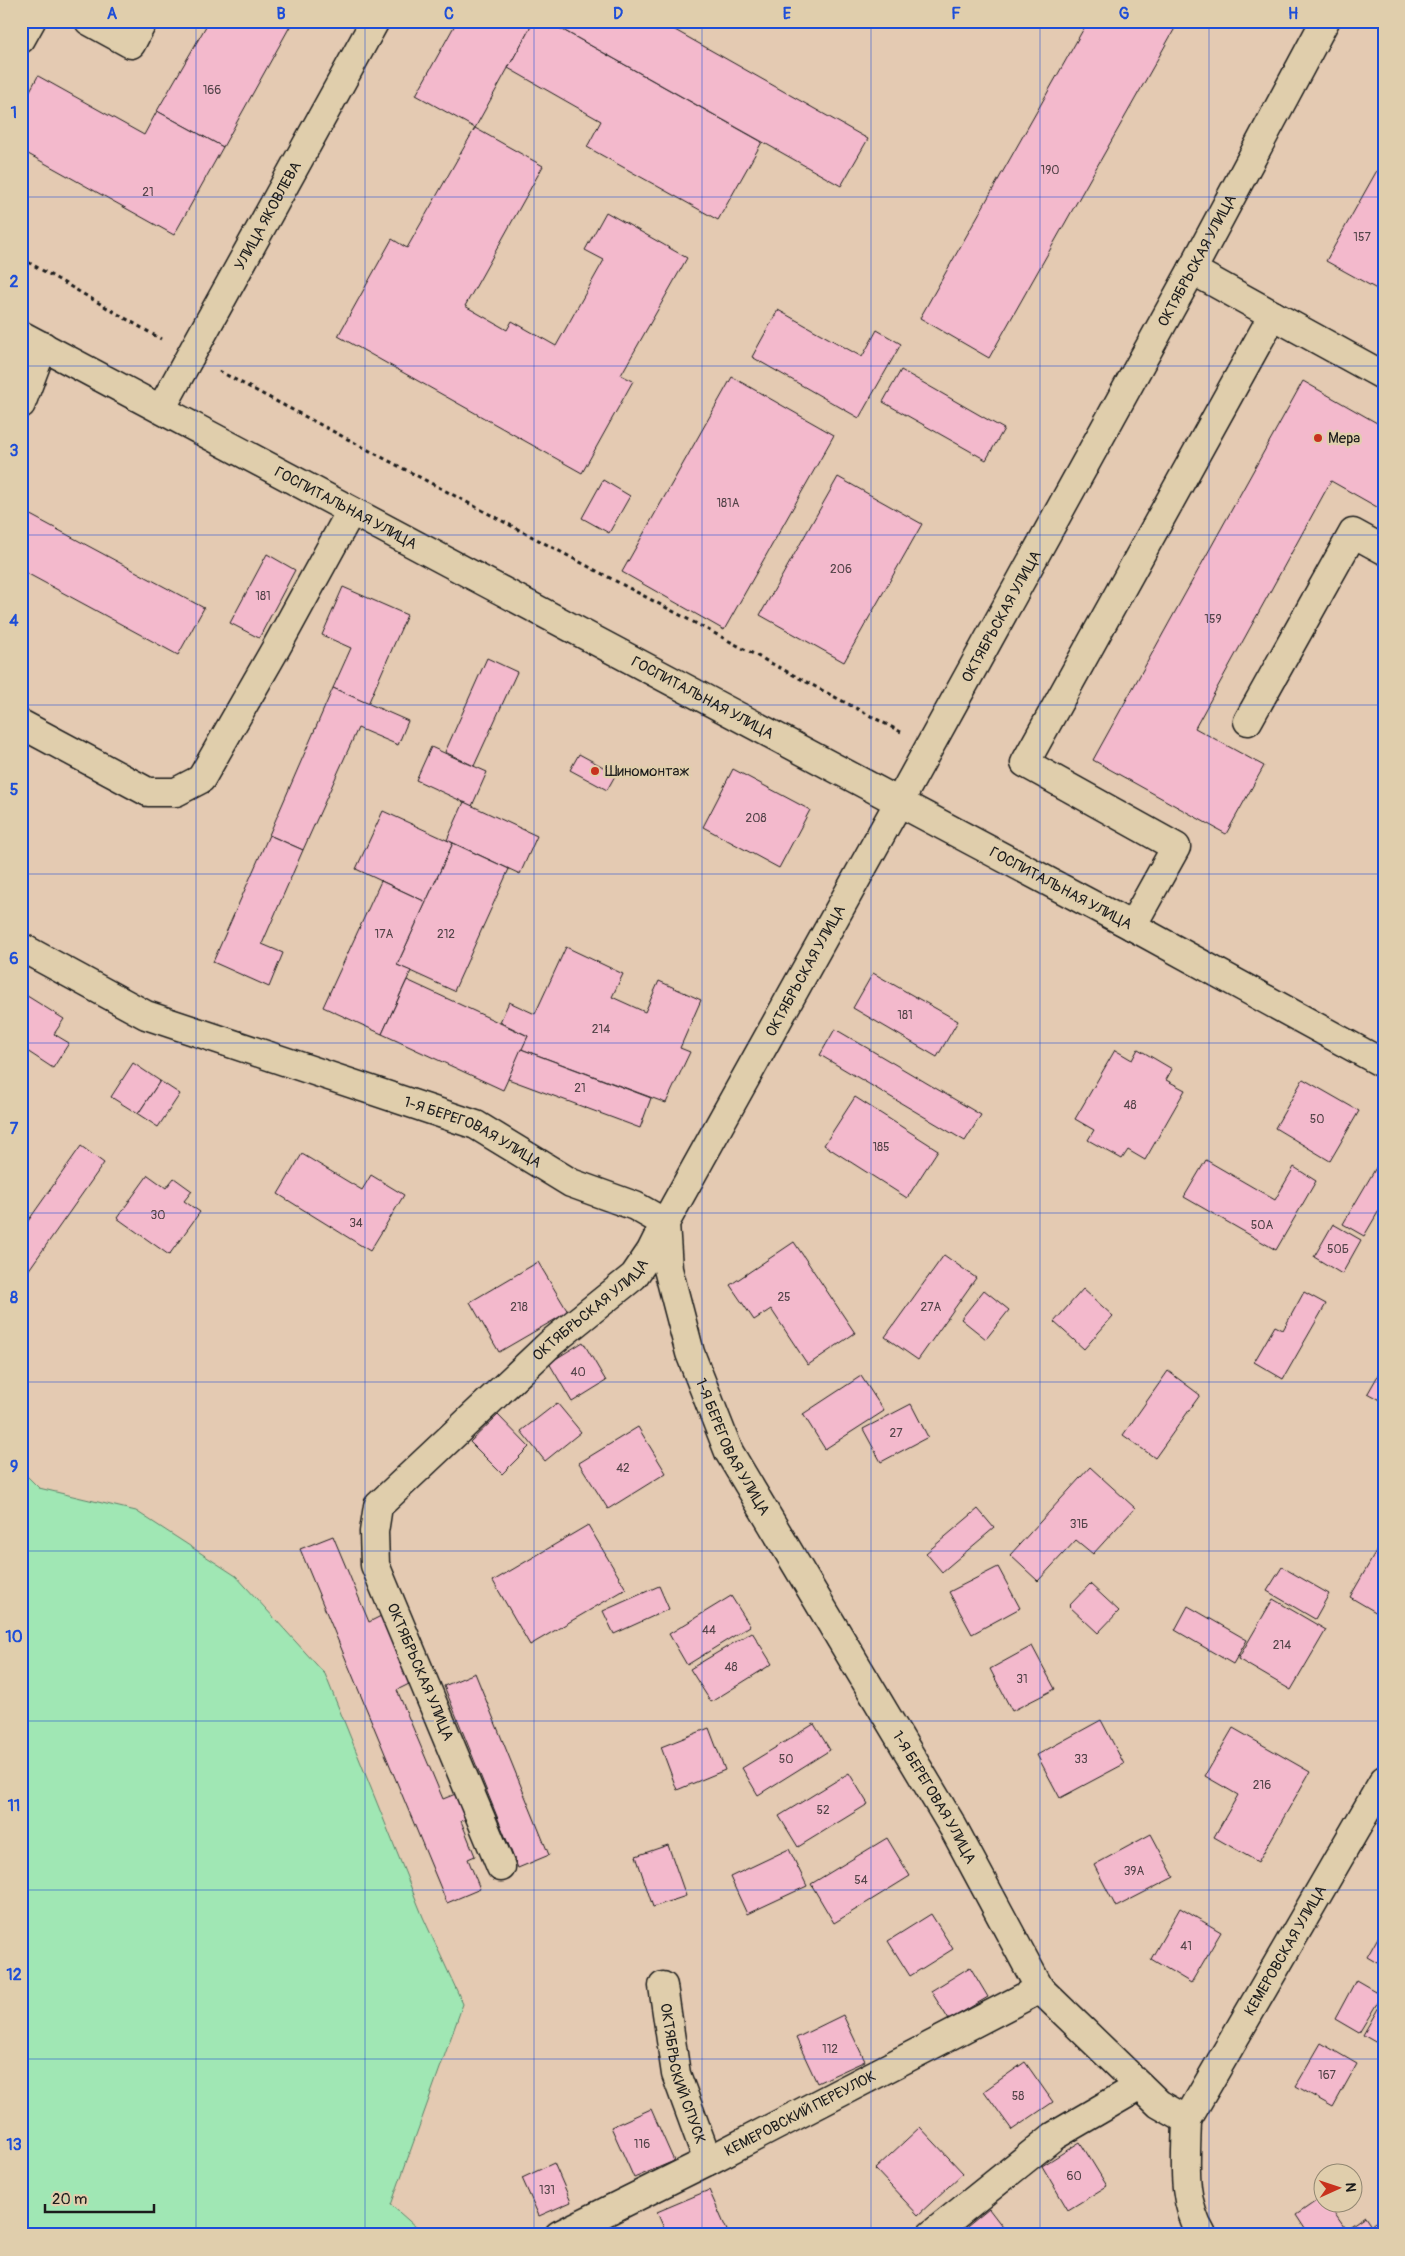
<svg xmlns="http://www.w3.org/2000/svg" width="1405" height="2256" font-family="Pangolin,sans-serif">
	<style>
		.green { fill: #a0e7b4; stroke: #5e8268 }
		.building { fill: #f3b9cc; stroke: #1c1c1c }
		.lines { fill: none; stroke-linecap: round; stroke-linejoin: round }
		.minor-casing { stroke: #1c1c1c; stroke-width: 31 }
		.major-casing { stroke: #1c1c1c; stroke-width: 31 }
		.path { stroke: #1c1c1c; stroke-width: 3; stroke-dasharray: 4 4; stroke-linecap: butt }
		.minor { stroke: #e0ceac; stroke-width: 28 }
		.major { stroke: #e0ceac; stroke-width: 28 }
		.grid { fill: none; stroke: #1d4ed8; stroke-width: 1; stroke-opacity: 0.55 }
		.poi-dot { fill: #c8321e; stroke: #e0ceac; stroke-width: 2 }
		.labels { text-anchor: middle; dominant-baseline: central; stroke-width: 5; stroke-linejoin: round; paint-order: stroke }
		.number-label { font-size: 12px; fill: #524348 }
		.street-label { font-size: 15px; fill: #1c1c1c; stroke: #e0ceac }
		.poi-label { font-size: 15px; fill: #1c1c1c; stroke: #e0ceac; text-anchor: start }
		.neatline { fill: none; stroke: #1d4ed8; stroke-width: 2 }
		.grid-label { font-size: 16px; text-anchor: middle; font-weight: bold; fill: #1d4ed8 }
	</style>
	<rect width="100%" height="100%" fill="#e4cab2"/>
	<filter id="ink" filterUnits="userSpaceOnUse"><feTurbulence type="fractalNoise" baseFrequency=".02" numOctaves="2"/><feDisplacementMap in="SourceGraphic" scale="10" xChannelSelector="R" yChannelSelector="G"/><feConvolveMatrix kernelMatrix="1 2 1 2 8 2 1 2 1" color-interpolation-filters="sRGB"/></filter>
	<g filter="url(#ink)">
		<path class="green" d="M21 1470 39 1488 136 1511 236 1576 325 1674 423 1917 463 2004 391 2205 425 2235H21Z"/>
		<g class="building">
			<path d="M209 21H293L223 147 157 111Z"/>
			<path d="M457 21H534L475 128 416 95Z"/>
			<path d="M534 21H547L762 142 718 220 587 147 601 121 508 68Z"/>
			<path d="M547 21H659L868 139 841 186Z"/>
			<path d="M1088 21H1179L989 358 920 318Z"/>
			<path d="M38 76 144 135 157 111 223 147 174 235 21 150V107Z"/>
			<path d="M475 128 543 166 465 306 507 330 512 321 556 346 604 260 585 250 606 212 687 258 621 375 633 381 582 473 338 336 392 239 407 248Z"/>
			<path d="M1384 158V293L1326 261Z"/>
			<path d="M778 310 862 357 877 330 901 344 859 418 752 357Z"/>
			<path d="M901 370 1004 429 986 460 883 402Z"/>
			<path d="M732 377 834 435 724 630 622 572Z"/>
			<path d="M1303 381 1384 427V511L1331 481 1195 728 1264 766 1226 834 1093 760Z"/>
			<path d="M838 477 922 524 844 662 760 615Z"/>
			<path d="M603 480 630 496 609 533 582 518Z"/>
			<path d="M23 511 204 608 178 655 21 570Z"/>
			<path d="M267 554 295 570 259 638 230 623Z"/>
			<path d="M343 587 407 615 368 704 333 688 351 648 322 635Z"/>
			<path d="M487 658 517 672 474 766 445 752Z"/>
			<path d="M333 688 408 721 398 745 358 728 303 850 269 835Z"/>
			<path d="M431 747 487 772 472 806 416 780Z"/>
			<path d="M579 754 616 774 607 790 570 770Z"/>
			<path d="M733 769 810 810 779 868 703 827Z"/>
			<path d="M464 802 537 836 520 874 447 840Z"/>
			<path d="M383 811 453 843 426 902 356 869Z"/>
			<path d="M269 835 303 850 262 944 283 953 269 987 213 962Z"/>
			<path d="M453 843 509 869 454 991 397 965Z"/>
			<path d="M381 881 426 902 397 965 411 971 382 1034 323 1007Z"/>
			<path d="M566 947 623 974 612 997 645 1012 659 981 701 1000 680 1048 690 1052 666 1103 521 1049 528 1036 500 1022 509 1002 535 1014Z"/>
			<path d="M873 973 958 1021 937 1057 853 1008Z"/>
			<path d="M407 980 528 1036 503 1090 382 1034Z"/>
			<path d="M24 994 64 1019 54 1034 69 1043 53 1068 21 1047V999Z"/>
			<path d="M835 1029 981 1115 965 1141 820 1055Z"/>
			<path d="M521 1049 651 1098 640 1128 508 1079Z"/>
			<path d="M1138 1049 1172 1069 1166 1080 1185 1090 1145 1160 1128 1150 1122 1159 1088 1140 1094 1130 1075 1119 1115 1050 1132 1060Z"/>
			<path d="M133 1063 160 1081 138 1114 111 1097Z"/>
			<path d="M1303 1079 1359 1111 1330 1161 1275 1128Z"/>
			<path d="M160 1081 180 1094 158 1127 138 1114Z"/>
			<path d="M855 1097 938 1150 907 1198 824 1145Z"/>
			<path d="M81 1146 104 1163 28 1271 21 1266V1231Z"/>
			<path d="M302 1154 362 1190 371 1175 404 1195 370 1251 278 1194Z"/>
			<path d="M1384 1154V1202L1364 1236 1343 1224Z"/>
			<path d="M1206 1160 1275 1200 1294 1167 1316 1181 1276 1250 1184 1197Z"/>
			<path d="M148 1175 166 1188 174 1178 192 1191 184 1201 200 1212 169 1255 117 1218Z"/>
			<path d="M1333 1224 1361 1240 1342 1274 1314 1257Z"/>
			<path d="M794 1242 855 1333 808 1365 771 1309 754 1320 730 1285Z"/>
			<path d="M944 1255 976 1278 918 1360 885 1337Z"/>
			<path d="M538 1262 568 1312 499 1352 470 1302Z"/>
			<path d="M1083 1289 1113 1316 1084 1349 1054 1322Z"/>
			<path d="M984 1290 1009 1310 986 1339 961 1319Z"/>
			<path d="M1304 1292 1326 1304 1283 1379 1254 1362 1275 1326 1283 1330Z"/>
			<path d="M583 1342 606 1381 572 1402 549 1363Z"/>
			<path d="M1384 1365V1402L1368 1393Z"/>
			<path d="M1168 1371 1200 1395 1155 1458 1123 1435Z"/>
			<path d="M861 1376 884 1411 825 1449 803 1414Z"/>
			<path d="M557 1403 581 1432 545 1461 521 1431Z"/>
			<path d="M911 1404 928 1437 881 1462 863 1429Z"/>
			<path d="M498 1415 529 1447 502 1474 470 1442Z"/>
			<path d="M638 1427 666 1473 608 1509 579 1463Z"/>
			<path d="M1090 1467 1135 1508 1093 1554 1076 1540 1038 1581 1010 1555Z"/>
			<path d="M978 1509 994 1528 942 1572 926 1553Z"/>
			<path d="M588 1525 626 1589 530 1645 493 1581Z"/>
			<path d="M333 1536 369 1622 381 1616 409 1684 397 1690 443 1799 458 1793 468 1818 461 1821 475 1856 468 1859 480 1889 447 1903 300 1549Z"/>
			<path d="M1384 1538V1617L1350 1597Z"/>
			<path d="M998 1567 1020 1608 972 1634 949 1592Z"/>
			<path d="M1282 1567 1329 1594 1315 1619 1267 1591Z"/>
			<path d="M1090 1584 1119 1611 1098 1633 1069 1606Z"/>
			<path d="M659 1586 669 1609 614 1634 603 1611Z"/>
			<path d="M731 1596 750 1626 687 1665 669 1634Z"/>
			<path d="M1273 1599 1326 1630 1291 1690 1238 1659Z"/>
			<path d="M1188 1606 1247 1640 1233 1664 1175 1630Z"/>
			<path d="M752 1632 772 1664 711 1702 690 1669Z"/>
			<path d="M1032 1646 1055 1689 1012 1711 990 1669Z"/>
			<path d="M475 1673 549 1855 518 1868 444 1686Z"/>
			<path d="M1101 1720 1124 1764 1060 1798 1037 1755Z"/>
			<path d="M814 1724 830 1750 758 1795 742 1768Z"/>
			<path d="M709 1728 725 1770 677 1790 661 1747Z"/>
			<path d="M1233 1728 1310 1772 1258 1862 1214 1837 1238 1795 1205 1776Z"/>
			<path d="M849 1773 868 1804 798 1847 779 1816Z"/>
			<path d="M1151 1834 1174 1877 1116 1907 1094 1865Z"/>
			<path d="M887 1838 910 1876 834 1923 811 1884Z"/>
			<path d="M668 1845 686 1896 653 1907 636 1856Z"/>
			<path d="M789 1849 807 1886 747 1914 730 1877Z"/>
			<path d="M1180 1908 1221 1932 1191 1983 1151 1959Z"/>
			<path d="M931 1914 953 1949 910 1976 888 1941Z"/>
			<path d="M1384 1927V1967L1367 1957Z"/>
			<path d="M970 1967 988 1997 949 2020 931 1991Z"/>
			<path d="M1356 1980 1382 1995 1359 2033 1335 2019Z"/>
			<path d="M1384 1998V2047L1363 2035Z"/>
			<path d="M843 2015 865 2061 817 2083 796 2038Z"/>
			<path d="M1321 2043 1357 2064 1333 2107 1296 2086Z"/>
			<path d="M1025 2062 1053 2102 1012 2130 984 2091Z"/>
			<path d="M651 2109 674 2161 634 2178 611 2127Z"/>
			<path d="M920 2127 963 2173 918 2215 875 2169Z"/>
			<path d="M1080 2142 1107 2186 1068 2210 1042 2166Z"/>
			<path d="M554 2163 571 2202 539 2216 522 2178Z"/>
			<path d="M709 2190 729 2235H667L657 2212Z"/>
			<path d="M1322 2197V2204H1328L1344 2227 1333 2235H1309L1296 2215Z"/>
			<path d="M989 2209 1009 2235H957Z"/>
			<path d="M1365 2216 1371 2225 1384 2216V2235L1339 2234Z"/>
		</g>
		<g class="lines">
			<defs>
				<g id="minor">
					<path d="M89 21 131 44 143 21"/>
					<path d="M21 39 31 21"/>
					<path d="M1273 315 1384 376"/>
					<path d="M21 404 43 346"/>
					<path id="s1" d="M161 409 375 21"/>
					<path d="M1248 721 1353 533 1384 550"/>
					<path d="M21 724 148 792H176L201 779 276 648 351 511"/>
					<path d="M1132 926 1176 847 1025 763 1273 315 1192 270"/>
					<path id="s2" d="M21 947 146 1015 476 1125 571 1183 635 1206 665 1223 668 1269 690 1353 729 1452 953 1827 1040 1989 1159 2104 1187 2120C1186 2160 1181 2200 1202 2235"/>
					<path id="s3" d="M501 1867 375 1565 374 1532 378 1506 552 1342 634 1276 651 1251 665 1223 899 802"/>
					<path id="s4" d="M663 1986 676 2074 708 2161"/>
					<path id="s5" d="M1187 2120 1384 1780"/>
					<path id="s6" d="M559 2235 708 2161 1040 1989"/>
					<path d="M931 2235 1054 2136 1140 2086"/>
				</g>
				<g id="major">
					<path id="s7" d="M21 335 1132 926 1384 1064"/>
					<path id="s8" d="M899 802 1192 270 1325 21"/>
				</g>
			</defs>
			<use href="#minor" class="minor-casing"/>
			<use href="#major" class="major-casing"/>
			<g class="path">
				<path d="M21 258 161 339"/>
				<path d="M219 371 901 732"/>
			</g>
			<use href="#minor" class="minor"/>
			<use href="#major" class="major"/>
		</g>
	</g>
	<path class="grid" d="M196 21V2235M365 21V2235M534 21V2235M702 21V2235M871 21V2235M1040 21V2235M1209 21V2235M21 197H1384M21 366H1384M21 535H1384M21 705H1384M21 874H1384M21 1043H1384M21 1213H1384M21 1382H1384M21 1551H1384M21 1721H1384M21 1890H1384M21 2059H1384"/>
	<g class="poi-dot">
		<circle cx="1318" cy="438" r="5"/>
		<circle cx="595" cy="771" r="5"/>
	</g>
	<g class="labels">
		<g class="number-label">
			<text x="212" y="90">166</text>
			<text x="1050" y="170">190</text>
			<text x="148" y="192">21</text>
			<text x="1362" y="237">157</text>
			<text x="728" y="503">181А</text>
			<text x="841" y="569">206</text>
			<text x="263" y="596">181</text>
			<text x="1213" y="619">159</text>
			<text x="756" y="818">208</text>
			<text x="384" y="934">17А</text>
			<text x="446" y="934">212</text>
			<text x="905" y="1015">181</text>
			<text x="601" y="1029">214</text>
			<text x="580" y="1088">21</text>
			<text x="1130" y="1105">48</text>
			<text x="1317" y="1119">50</text>
			<text x="881" y="1147">185</text>
			<text x="158" y="1215">30</text>
			<text x="356" y="1223">34</text>
			<text x="1262" y="1225">50А</text>
			<text x="1338" y="1249">50Б</text>
			<text x="784" y="1297">25</text>
			<text x="519" y="1307">218</text>
			<text x="931" y="1307">27А</text>
			<text x="578" y="1372">40</text>
			<text x="896" y="1433">27</text>
			<text x="623" y="1468">42</text>
			<text x="1079" y="1524">31Б</text>
			<text x="709" y="1630">44</text>
			<text x="1282" y="1645">214</text>
			<text x="731" y="1667">48</text>
			<text x="1022" y="1679">31</text>
			<text x="786" y="1759">50</text>
			<text x="1081" y="1759">33</text>
			<text x="1262" y="1785">216</text>
			<text x="823" y="1810">52</text>
			<text x="1134" y="1871">39А</text>
			<text x="861" y="1880">54</text>
			<text x="1186" y="1946">41</text>
			<text x="830" y="2049">112</text>
			<text x="1327" y="2075">167</text>
			<text x="1018" y="2096">58</text>
			<text x="642" y="2144">116</text>
			<text x="1074" y="2176">60</text>
			<text x="547" y="2190">131</text>
		</g>
		<g class="street-label">
			<text stroke="none"><textPath href="#s1" startOffset="221">УЛИЦА ЯКОВЛЕВА</textPath></text>
			<text stroke="none"><textPath href="#s8" startOffset="618">ОКТЯБРЬСКАЯ УЛИЦА</textPath></text>
			<text stroke="none"><textPath href="#s7" startOffset="368">ГОСПИТАЛЬНАЯ УЛИЦА</textPath></text>
			<text stroke="none"><textPath href="#s8" startOffset="212">ОКТЯБРЬСКАЯ УЛИЦА</textPath></text>
			<text stroke="none"><textPath href="#s7" startOffset="772">ГОСПИТАЛЬНАЯ УЛИЦА</textPath></text>
			<text stroke="none"><textPath href="#s7" startOffset="1178">ГОСПИТАЛЬНАЯ УЛИЦА</textPath></text>
			<text stroke="none"><textPath href="#s3" startOffset="1081">ОКТЯБРЬСКАЯ УЛИЦА</textPath></text>
			<text stroke="none"><textPath href="#s2" startOffset="490">1-Я БЕРЕГОВАЯ УЛИЦА</textPath></text>
			<text stroke="none"><textPath href="#s3" startOffset="676">ОКТЯБРЬСКАЯ УЛИЦА</textPath></text>
			<text stroke="none"><textPath href="#s2" startOffset="940">1-Я БЕРЕГОВАЯ УЛИЦА</textPath></text>
			<text transform="translate(420 1672) rotate(67)">ОКТЯБРЬСКАЯ УЛИЦА</text>
			<text stroke="none"><textPath href="#s2" startOffset="1345">1-Я БЕРЕГОВАЯ УЛИЦА</textPath></text>
			<text stroke="none"><textPath href="#s5" startOffset="196">КЕМЕРОВСКАЯ УЛИЦА</textPath></text>
			<text stroke="none"><textPath href="#s4" startOffset="90">ОКТЯБРЬСКИЙ СПУСК</textPath></text>
			<text stroke="none"><textPath href="#s6" startOffset="270">КЕМЕРОВСКИЙ ПЕРЕУЛОК</textPath></text>
		</g>
		<g class="poi-label">
			<text x="1328" y="438">Мера</text>
			<text x="605" y="771">Шиномонтаж</text>
		</g>
	</g>
	<rect width="1405" height="2256" fill="none" stroke="#e0ceac" stroke-width="55"/>
	<g transform="translate(1338 2188) rotate(87)"><circle r="24" fill="#e0ceac" stroke="#928772"/>
	<path d="M0-4L9 19L0 12L-9 19Z" fill="#c8321e"/>
	<text y="-8" font-size="14" font-weight="bold" text-anchor="middle" fill="#1c1c1c">N</text>
	</g>
	<path d="M45 2204v8h109v-8" fill="none" stroke="#1c1c1c" stroke-width="2.5"/>
	<text x="52" y="2204" font-size="15" fill="#1c1c1c" stroke="#e0ceac" stroke-width="4" paint-order="stroke">20 m</text>
	<rect x="28" y="28" width="1350" height="2200" class="neatline"/>
	<g class="grid-label">
		<text x="112" y="19">A</text>
		<text x="281" y="19">B</text>
		<text x="449" y="19">C</text>
		<text x="618" y="19">D</text>
		<text x="787" y="19">E</text>
		<text x="956" y="19">F</text>
		<text x="1124" y="19">G</text>
		<text x="1293" y="19">H</text>
		<text x="14" y="118">1</text>
		<text x="14" y="287">2</text>
		<text x="14" y="456">3</text>
		<text x="14" y="626">4</text>
		<text x="14" y="795">5</text>
		<text x="14" y="964">6</text>
		<text x="14" y="1134">7</text>
		<text x="14" y="1303">8</text>
		<text x="14" y="1472">9</text>
		<text x="14" y="1642">10</text>
		<text x="14" y="1811">11</text>
		<text x="14" y="1980">12</text>
		<text x="14" y="2150">13</text>
	</g>
</svg>
